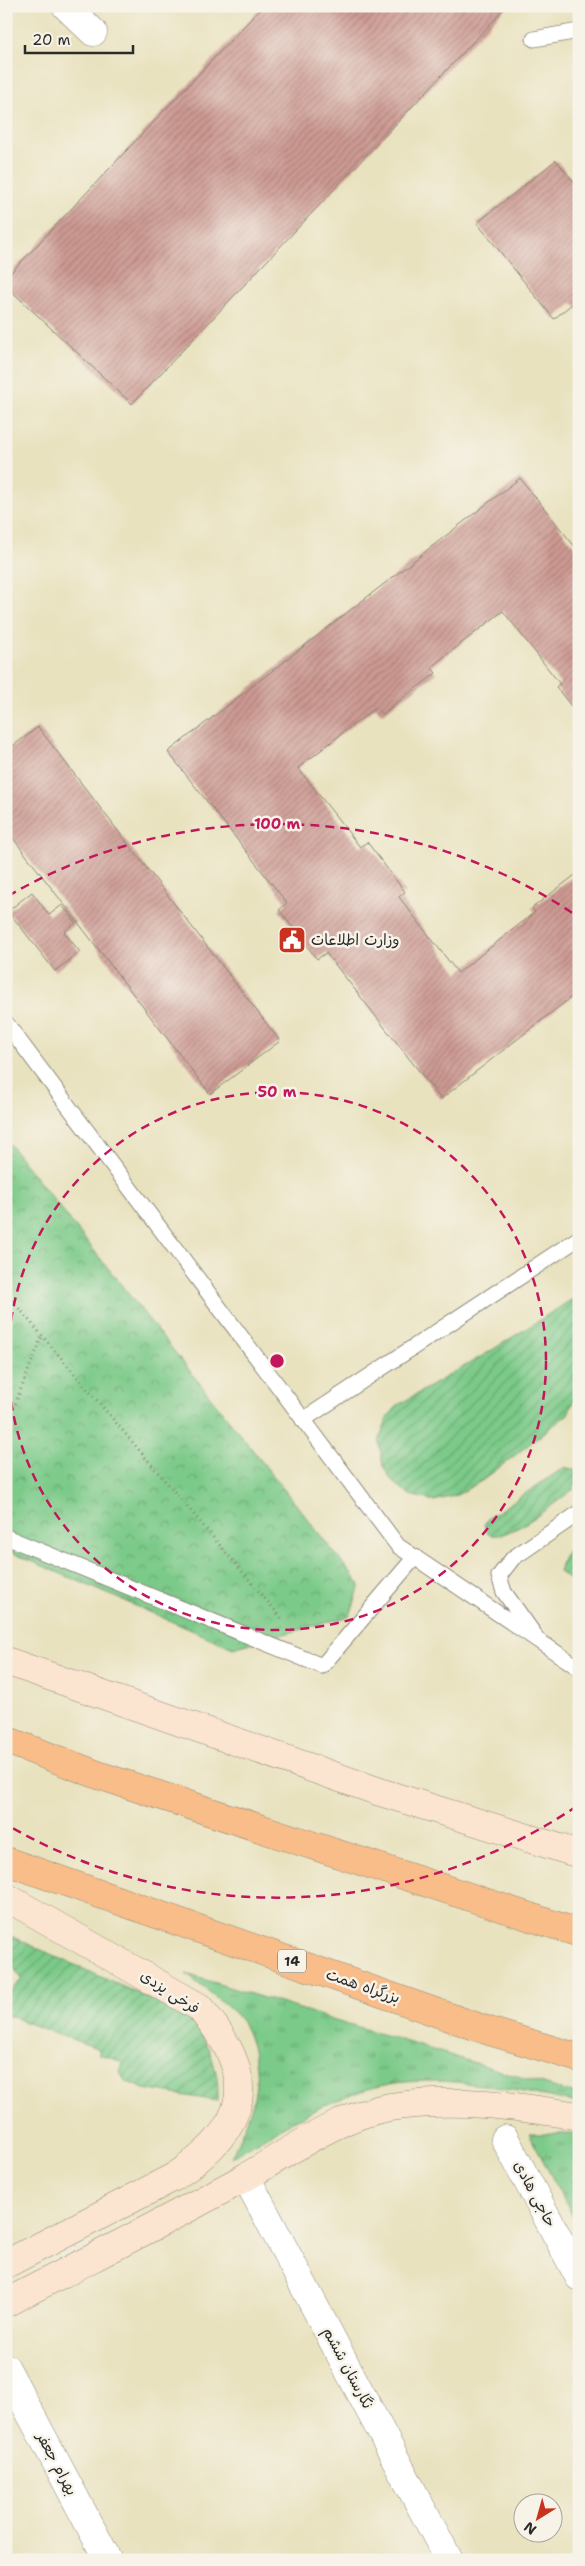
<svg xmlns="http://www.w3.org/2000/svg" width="585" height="2566" font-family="'Shantell Sans','Playpen Sans Arabic',sans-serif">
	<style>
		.grass { fill: url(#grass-tufts); stroke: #547a5a }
		.park { fill: url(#park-crowns); stroke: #547a5a }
		.garden { fill: url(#garden-furrows); stroke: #547a5a }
		.building { fill: url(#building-hatch) }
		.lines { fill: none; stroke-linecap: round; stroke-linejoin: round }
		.lane-casing { stroke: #8a8675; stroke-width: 17 }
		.street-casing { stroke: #8a8675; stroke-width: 29 }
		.secondary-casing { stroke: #8a8675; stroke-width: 29 }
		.highway-casing { stroke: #8a8675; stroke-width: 29 }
		.path { stroke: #8a8675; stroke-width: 3; stroke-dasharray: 1 4; stroke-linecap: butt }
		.lane { stroke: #fff; stroke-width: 15 }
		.street { stroke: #fff; stroke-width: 28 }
		.secondary { stroke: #fce5d0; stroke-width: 28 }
		.highway { stroke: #f8bd89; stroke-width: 28 }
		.ring { fill: none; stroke: #c2185b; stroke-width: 2.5; stroke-dasharray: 9 6 }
		.labels { text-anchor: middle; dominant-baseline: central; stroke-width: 5; stroke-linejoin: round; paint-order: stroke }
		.shield { fill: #f7f3e8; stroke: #686764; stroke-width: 1 }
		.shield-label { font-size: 14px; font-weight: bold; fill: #2b2b2b }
		.poi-label { font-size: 15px; fill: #2b2b2b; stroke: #f7f3e8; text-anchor: start }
		.street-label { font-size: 15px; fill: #2b2b2b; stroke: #f7f3e8 }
		.centre { fill: #c2185b; stroke: #f7f3e8; stroke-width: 2.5 }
		.ring-label { font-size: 15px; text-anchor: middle; font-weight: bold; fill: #c2185b; stroke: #f7f3e8; stroke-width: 5; stroke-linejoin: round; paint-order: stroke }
	</style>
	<defs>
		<pattern id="grass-tufts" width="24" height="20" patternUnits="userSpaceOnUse" patternTransform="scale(1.25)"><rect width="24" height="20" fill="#7cca89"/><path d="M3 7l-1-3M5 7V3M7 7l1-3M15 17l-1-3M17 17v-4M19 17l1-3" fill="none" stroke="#66a470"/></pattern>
		<pattern id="park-crowns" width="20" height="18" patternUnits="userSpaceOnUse" patternTransform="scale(1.25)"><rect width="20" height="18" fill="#7cca89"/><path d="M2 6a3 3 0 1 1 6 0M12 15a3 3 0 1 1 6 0" fill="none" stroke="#66a470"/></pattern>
		<pattern id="garden-furrows" width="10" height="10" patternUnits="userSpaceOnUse" patternTransform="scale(1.25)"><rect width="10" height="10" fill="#7cca89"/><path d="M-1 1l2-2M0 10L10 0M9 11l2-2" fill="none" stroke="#66a470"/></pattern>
		<pattern id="building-hatch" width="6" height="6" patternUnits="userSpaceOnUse" patternTransform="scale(1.25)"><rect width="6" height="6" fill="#cd9a93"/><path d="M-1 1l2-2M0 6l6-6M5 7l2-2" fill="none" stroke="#a77e78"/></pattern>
	</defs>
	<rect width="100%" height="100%" fill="#f7f3e8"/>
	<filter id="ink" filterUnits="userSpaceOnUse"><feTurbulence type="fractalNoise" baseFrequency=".02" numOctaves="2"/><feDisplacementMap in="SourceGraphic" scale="10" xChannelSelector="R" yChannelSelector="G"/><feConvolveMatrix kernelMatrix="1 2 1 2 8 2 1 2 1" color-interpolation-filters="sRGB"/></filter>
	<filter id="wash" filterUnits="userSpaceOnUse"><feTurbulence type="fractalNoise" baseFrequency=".0096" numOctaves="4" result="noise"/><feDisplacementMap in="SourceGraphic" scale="20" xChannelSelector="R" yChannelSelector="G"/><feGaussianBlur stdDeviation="1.12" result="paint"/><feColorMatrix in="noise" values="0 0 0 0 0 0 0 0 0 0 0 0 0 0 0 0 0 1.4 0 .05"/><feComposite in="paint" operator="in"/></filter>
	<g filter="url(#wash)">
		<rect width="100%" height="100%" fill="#e9e2bf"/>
		<g class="grass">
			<path d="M186 1974 579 2095V2103C522 2092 463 2077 405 2082 345 2087 282 2127 231 2157 249 2117 265 2087 251 2043 248 2034 244 2023 237 2016 222 2000 203 1988 186 1974Z"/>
			<path d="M529 2134H579V2228Z"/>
		</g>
		<path class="park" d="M6 1140 360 1585 350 1616 233 1648 6 1550Z"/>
		<g class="garden">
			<path d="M579 1295V1386L568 1414 483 1480 457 1495 434 1501 410 1495 392 1481 383 1466 379 1442 387 1418 398 1405 489 1352Z"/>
			<path d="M565 1467 575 1470 577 1480 574 1489C556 1501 508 1543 488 1534L484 1525 488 1518Z"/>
			<path d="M579 1542V1586L559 1572C562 1560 566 1547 579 1542Z"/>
			<path d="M6 1934 190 2017C209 2045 219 2067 218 2101L144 2089 125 2081 120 2072 123 2062 99 2054V2049L6 2015V1996L22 1979 13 1967 6 1972Z"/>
		</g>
		<g id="blocks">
			<g class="building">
				<path d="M263 6H507L132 404 6 286V278Z"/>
				<path d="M556 160 579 188V310L573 303 554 319 477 223Z"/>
				<path d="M520 478 579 552V716L556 687 560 684 503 611 431 667 436 673 382 714 376 707 298 768 360 847 367 842 405 892 399 897 458 973 535 912 532 908 579 872V991L441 1099 326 953 317 959 279 910 287 903 168 752Z"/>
				<path d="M38 727 280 1041 210 1094 6 829V751Z"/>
				<path d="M32 892 49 915 62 905 76 923 64 932 80 952 55 971 8 911Z"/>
			</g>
		</g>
	</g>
	<g filter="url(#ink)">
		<use href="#blocks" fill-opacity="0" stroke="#8a8675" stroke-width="1"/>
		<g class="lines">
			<defs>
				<g id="lane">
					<path d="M534 39 579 31"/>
					<path d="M6 1023 398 1546 579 1668"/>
					<path d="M303 1420 579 1238"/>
					<path d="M6 1537 322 1666 415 1557"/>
					<path d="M534 1634 504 1592 499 1576 513 1558 579 1513"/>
				</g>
				<g id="street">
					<path d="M66 6 93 32"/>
					<path d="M505 2139 579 2277"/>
					<path d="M246 2177 449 2560"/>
					<path d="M6 2368 108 2560"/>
				</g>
				<g id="secondary">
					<path d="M6 1661 380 1792 579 1854"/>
					<path d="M6 1897 199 2007C261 2078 250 2126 174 2177L6 2264"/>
					<path d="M6 2303C86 2261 166 2221 244 2178 290 2152 337 2116 390 2107 454 2097 516 2106 579 2116"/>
				</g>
				<g id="highway">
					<path d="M6 1740 98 1775 579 1933"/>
					<path d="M6 1861 489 2031 579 2058"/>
				</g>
			</defs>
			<use href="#lane" class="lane-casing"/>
			<use href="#street" class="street-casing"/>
			<use href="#secondary" class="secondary-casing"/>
			<use href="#highway" class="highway-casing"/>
			<g class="path">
				<path d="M6 1293 284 1621"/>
				<path d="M6 1427 42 1336"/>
			</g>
			<use href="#lane" class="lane"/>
			<use href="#street" class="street"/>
			<use href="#secondary" class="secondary"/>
			<use href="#highway" class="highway"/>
		</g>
	</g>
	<g class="ring">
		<circle cx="277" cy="1361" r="269"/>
		<path d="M577 1806A537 537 0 0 1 9 1826M8 896A537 537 0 0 1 577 916"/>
	</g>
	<defs>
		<symbol id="civic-square" viewBox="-11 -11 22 22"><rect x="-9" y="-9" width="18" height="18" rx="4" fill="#c8321e" stroke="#f7f3e8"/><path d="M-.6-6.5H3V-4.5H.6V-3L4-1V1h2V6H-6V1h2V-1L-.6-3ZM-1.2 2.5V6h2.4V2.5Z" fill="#fff"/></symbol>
	</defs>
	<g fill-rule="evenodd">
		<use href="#civic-square" x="276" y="924" width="32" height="32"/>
	</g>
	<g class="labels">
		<rect class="shield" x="278" y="1949.5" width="28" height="23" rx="4"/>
		<g class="shield-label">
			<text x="292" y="1961">14</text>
		</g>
		<g class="poi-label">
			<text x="311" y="940">وزارت اطلاعات</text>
		</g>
		<g class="street-label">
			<text transform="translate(363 1986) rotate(19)">بزرگراه همت</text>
			<text transform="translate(170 1992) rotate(33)">فرخی یزدی</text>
			<text transform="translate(535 2194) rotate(62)">حاجی هادی</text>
			<text transform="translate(348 2368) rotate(62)">نگارستان ششم</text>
			<text transform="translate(57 2464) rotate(62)">بهرام جعفر</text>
		</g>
	</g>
	<circle cx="277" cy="1361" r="8" class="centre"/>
	<g class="ring-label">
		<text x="277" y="829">100 m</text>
		<text x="277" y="1097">50 m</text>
	</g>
	<rect width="585" height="2566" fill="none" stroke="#f7f3e8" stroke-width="25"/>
	<g transform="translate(538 2518) rotate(217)"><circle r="24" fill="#f7f3e8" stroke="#a5a39c"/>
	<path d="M0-4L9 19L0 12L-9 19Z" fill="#c8321e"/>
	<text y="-8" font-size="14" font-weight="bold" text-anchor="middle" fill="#2b2b2b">N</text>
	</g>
	<path d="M25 45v8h108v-8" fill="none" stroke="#2b2b2b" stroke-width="2.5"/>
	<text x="32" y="45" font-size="15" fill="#2b2b2b" stroke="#f7f3e8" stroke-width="4" paint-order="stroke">20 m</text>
</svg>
